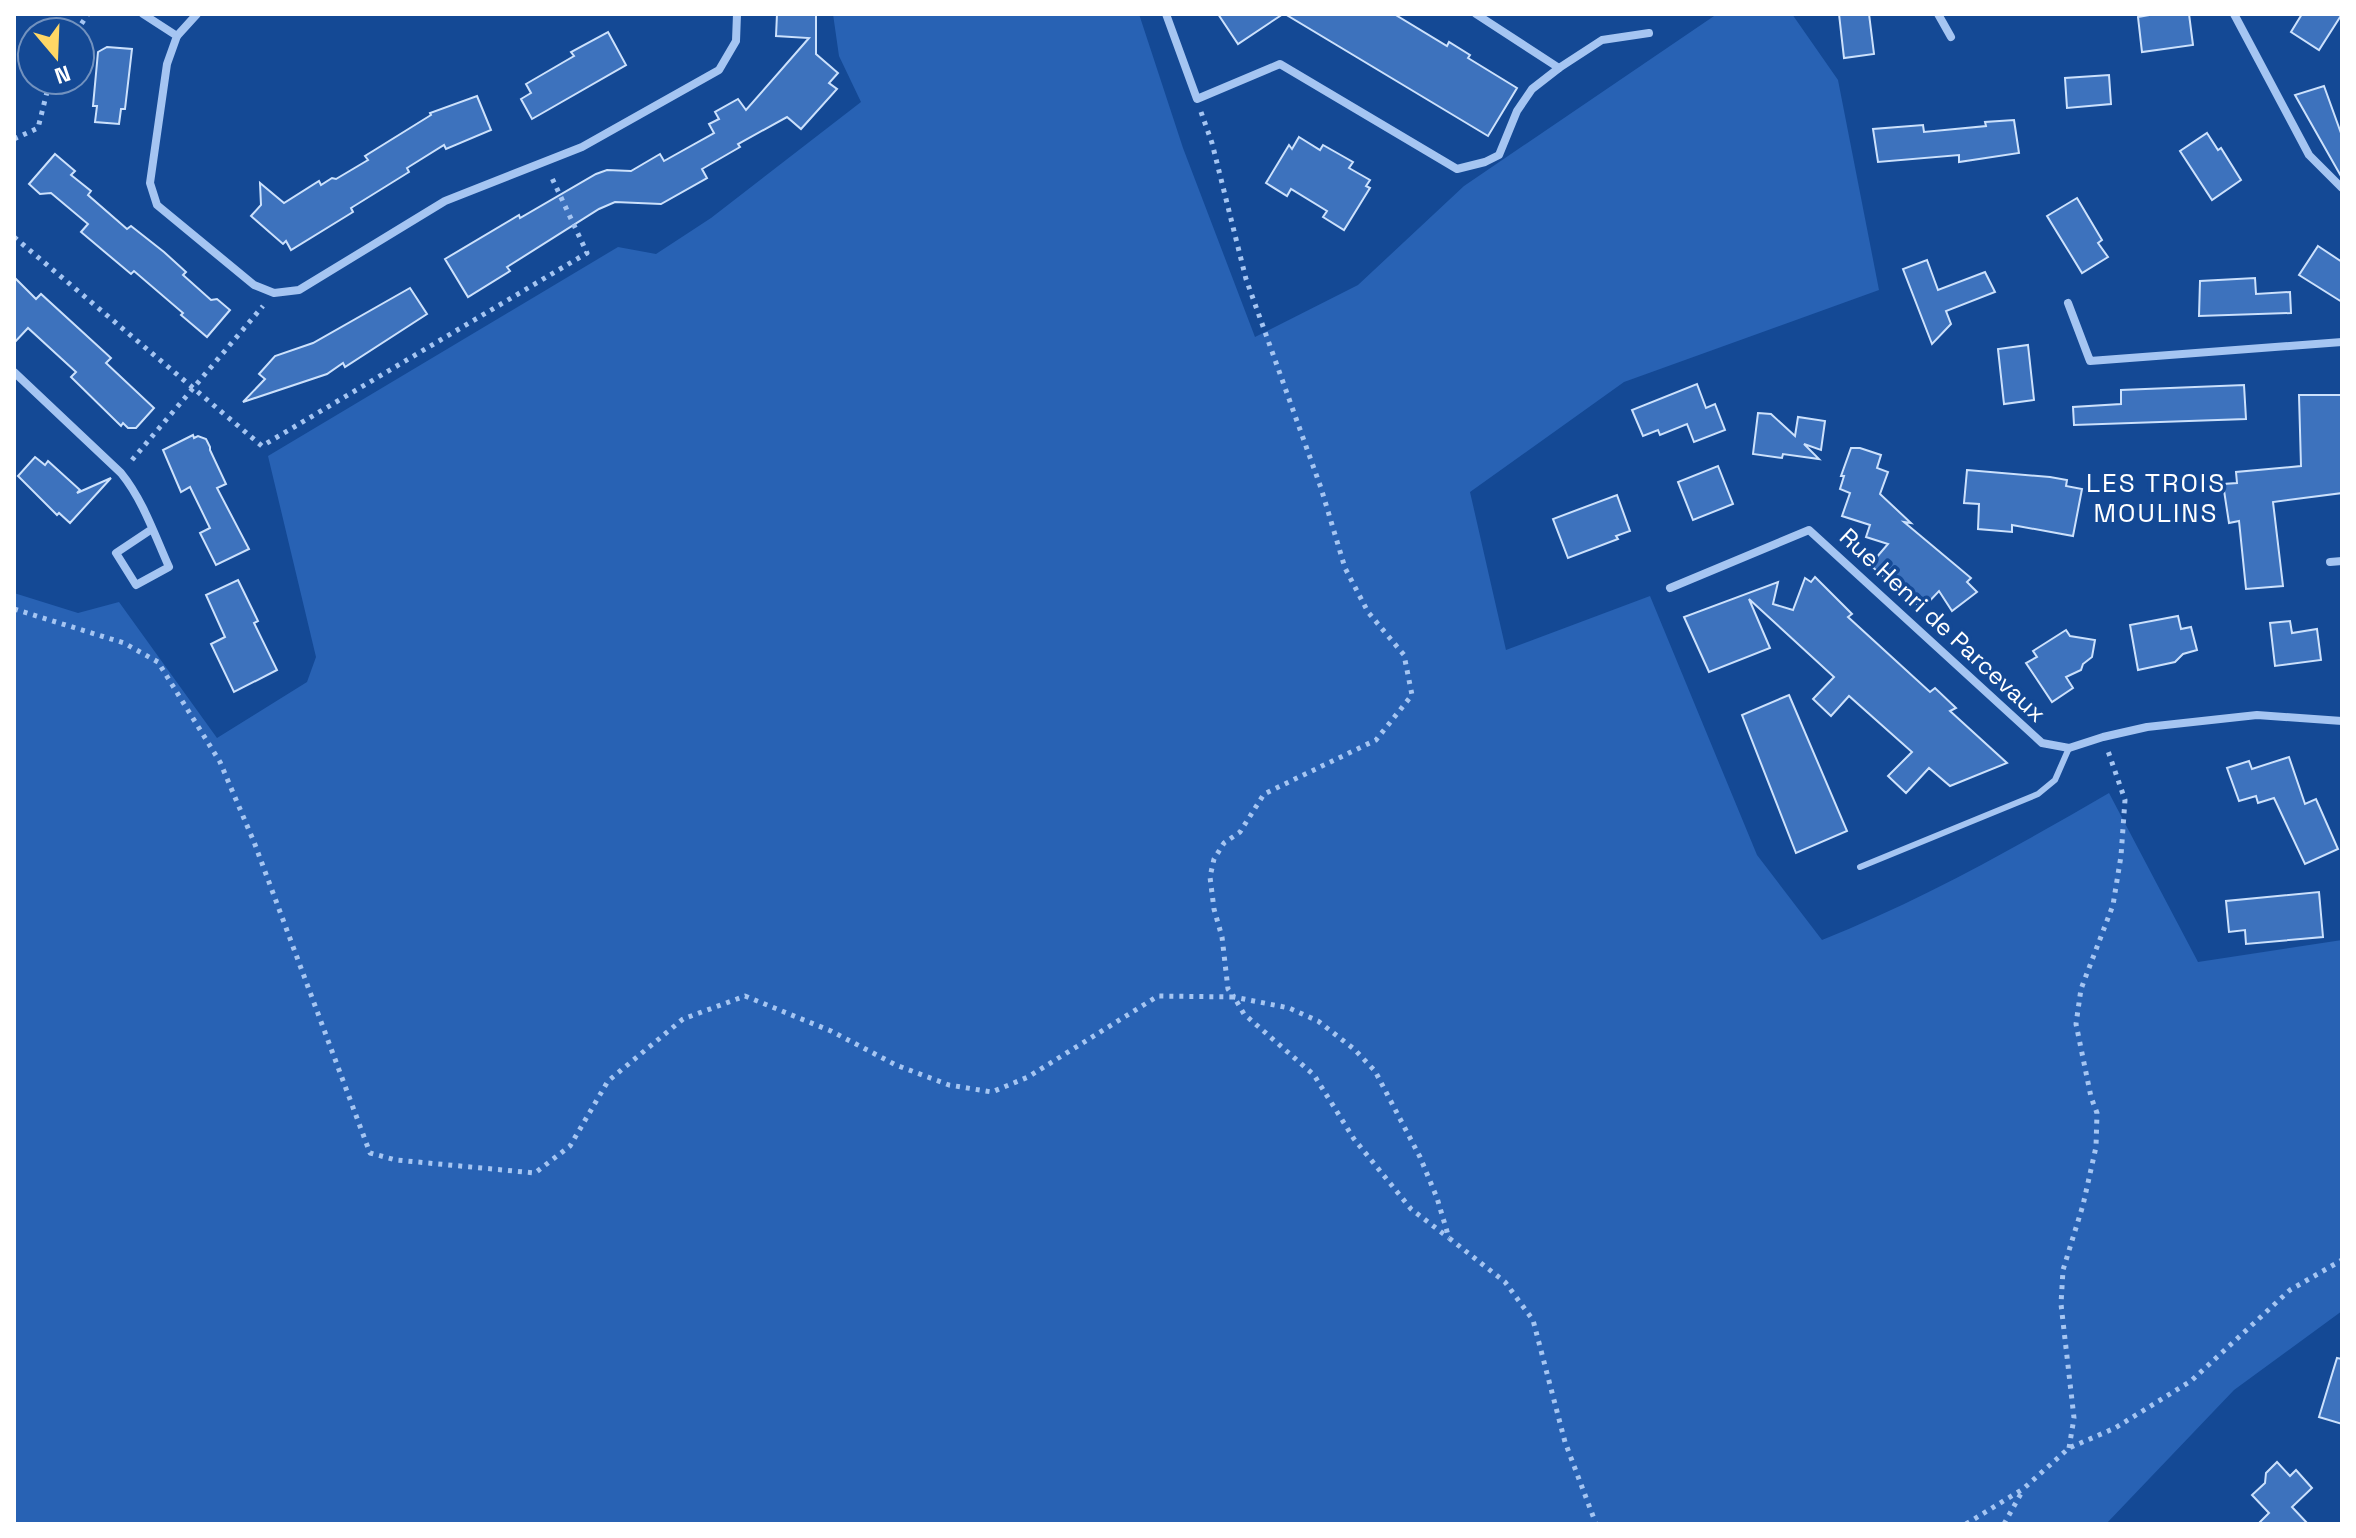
<svg xmlns="http://www.w3.org/2000/svg" width="2356" height="1538" font-family="'Space Grotesk',sans-serif">
	<style>
		.green { fill: #2862b4 }
		.building { fill: #3d72bd; stroke: #cce1fc; stroke-width: 2 }
		.lines { fill: none; stroke-linecap: round; stroke-linejoin: round }
		.path { stroke: #a5c5f2; stroke-width: 5; stroke-dasharray: 4 6; stroke-linecap: butt }
		.lane { stroke: #a5c5f2; stroke-width: 6 }
		.street { stroke: #a5c5f2; stroke-width: 8 }
		.labels { text-anchor: middle; dominant-baseline: central; stroke-width: 7; stroke-linejoin: round; paint-order: stroke }
		.street-label { font-size: 24px; fill: #fff; stroke: #144995 }
		.neighbourhood-label { font-size: 26px; letter-spacing: 2px; fill: #fff; stroke: #144995 }
	</style>
	<rect width="100%" height="100%" fill="#144995"/>
	<path class="green" d="M833 14H1139L1183 148 1255 337 1358 285 1464 186 1717 14H1792L1838 80 1879 290 1624 382 1470 492 1506 650 1650 596 1757 855 1822 940C1922 900 2016 847 2109 793L2198 962 2342 940V1311L2234 1390 2106 1524H14V593L78 613 119 602 217 738 307 682 316 657 268 456 618 247 656 254 711 218 861 102 839 56Z"/>
	<g class="building">
		<path d="M777 14H816V54L838 73 829 83 837 89 801 129 787 117 738 144 740 147 702 169 707 178 661 204 615 202 599 209 507 267 510 271 468 297 445 259 519 215 520 218 596 174 607 170 631 171 660 154 664 161 714 133 709 124 719 119 715 112 738 99 746 110 809 38 776 36Z"/>
		<path d="M1218 14H1283L1238 44Z"/>
		<path d="M1285 14H1394L1447 46 1449 42 1470 55 1468 58 1517 88 1488 136Z"/>
		<path d="M1839 14H1869L1874 54 1844 58Z"/>
		<path d="M2155 14H2189L2193 45 2142 52 2138 17Z"/>
		<path d="M2302 14H2342L2319 50 2291 32Z"/>
		<path d="M608 32 626 65 532 119 521 99 531 93 526 84 574 56 571 52Z"/>
		<path d="M107 47 132 49 125 109H121L119 124 95 122 97 106H93L98 52Z"/>
		<path d="M2109 75 2111 104 2067 108 2065 78Z"/>
		<path d="M2324 86 2342 136V178L2295 95Z"/>
		<path d="M477 96 491 130 446 149 444 145 407 168 409 172 351 208 353 212 291 250 286 241 283 244 251 216 261 205 260 183 284 203 319 181 321 185 332 178 336 179 368 160 365 156 431 115 430 113Z"/>
		<path d="M2014 120 2019 153 1959 162V155L1878 162 1873 129 1923 125 1924 132 1986 126 1985 122Z"/>
		<path d="M2207 133 2218 150 2221 148 2241 180 2212 200 2180 151Z"/>
		<path d="M1299 137 1320 150 1323 145 1353 162 1349 168 1370 180 1366 186 1370 188 1344 230 1323 217 1327 211 1291 189 1287 196 1266 183 1289 145 1292 149Z"/>
		<path d="M55 154 75 171 71 175 91 191 88 195 127 229 131 226 164 252 186 272 183 275 211 300 217 299 230 310 207 337 181 315 183 313 134 271 131 274 81 232 88 224 51 193 40 194 29 184Z"/>
		<path d="M2077 198 2102 240 2098 243 2108 257 2082 273 2047 216Z"/>
		<path d="M2318 246 2342 262V302L2299 275Z"/>
		<path d="M1927 260 1938 290 1985 272 1995 292 1946 311 1951 324 1932 344 1903 269Z"/>
		<path d="M14 277 36 299 41 294 111 358 106 363 154 408 136 428H128L123 423 121 426 71 377 76 372 28 328 14 343Z"/>
		<path d="M2255 278 2256 294 2290 292 2291 313 2199 316 2200 281Z"/>
		<path d="M410 288 427 314 345 367 343 363 327 374 243 402 265 379 259 374 275 356 313 343Z"/>
		<path d="M2028 345 2034 400 2004 404 1998 349Z"/>
		<path d="M1697 384 1706 408 1715 404 1725 430 1694 442 1687 424 1660 435 1658 430 1643 436 1632 410Z"/>
		<path d="M2244 385 2246 419 2074 425 2073 407 2121 404V390Z"/>
		<path d="M2299 395H2342V493L2273 502 2283 586 2246 589 2239 521 2229 523 2223 484 2237 483 2236 472 2301 466Z"/>
		<path d="M1758 413 1771 414 1795 436 1798 417 1825 421 1821 450 1804 444 1819 459 1783 454 1782 458 1753 454Z"/>
		<path d="M193 435 194 438 198 436 206 439 210 447V450L226 484 217 488 249 549 216 565 200 533 210 528 190 487 181 492 163 450Z"/>
		<path d="M1851 448H1860L1881 455 1877 468 1888 472 1880 494 1911 523 1904 522 1971 578 1967 582 1977 592 1952 611 1939 591 1922 609 1870 565 1888 544 1866 537 1870 525 1842 516 1850 493 1840 489 1844 476H1841Z"/>
		<path d="M35 457 45 465 48 461 80 490 77 493 111 478 70 523 59 513 57 515 18 476Z"/>
		<path d="M1718 466 1733 504 1693 520 1678 482Z"/>
		<path d="M1967 470 2050 477 2067 480 2066 486 2082 489 2073 536 2012 525V532L1978 529 1979 504 1964 503Z"/>
		<path d="M1617 495 1630 531 1616 536 1618 539 1568 558 1553 519Z"/>
		<path d="M1815 577 1852 614 1848 617 1930 692 1935 688 1956 708 1950 711 2007 763 1950 786 1929 768 1906 793 1888 776 1912 752 1849 696 1831 716 1813 699 1834 677 1749 599 1770 648 1709 672 1684 617 1778 582 1773 604 1793 610 1805 578 1811 582Z"/>
		<path d="M238 580 258 621 254 623 277 670 234 692 211 644 225 637 206 595Z"/>
		<path d="M2178 616 2181 629 2191 627 2197 650 2183 654 2175 662 2138 670 2130 625Z"/>
		<path d="M2290 621 2292 633 2317 629 2321 660 2275 666 2270 623Z"/>
		<path d="M2066 630 2070 636 2095 640 2092 657 2083 664 2081 670 2066 677 2073 688 2052 702 2026 663 2037 657 2033 651Z"/>
		<path d="M1789 695 1847 831 1796 853 1742 715Z"/>
		<path d="M2289 757 2305 804 2316 799 2338 849 2305 864 2274 798 2258 803 2256 796 2239 801 2227 768 2249 761 2252 769Z"/>
		<path d="M2319 892 2323 937 2246 944 2245 930 2229 932 2226 901Z"/>
		<path d="M2337 1358 2342 1359V1424L2319 1417Z"/>
		<path d="M2277 1462 2290 1476 2296 1470 2312 1488 2292 1507 2308 1524H2258L2269 1513 2252 1495 2265 1483 2266 1473Z"/>
	</g>
	<g class="lines">
		<g class="path">
			<path d="M76 32 88 14"/>
			<path d="M1201 112 1212 143 1246 279 1321 488 1345 568 1368 612 1404 655 1412 695 1376 740 1264 794 1240 832 1224 843 1214 859 1210 877 1214 909 1222 937 1228 989 1234 997 1289 1008 1318 1021 1354 1049 1375 1071 1420 1157 1437 1198 1449 1238 1505 1282 1533 1320 1565 1442 1596 1524"/>
			<path d="M14 139 38 128 50 80"/>
			<path d="M14 237 262 446 587 253 551 176"/>
			<path d="M132 460 263 306"/>
			<path d="M14 609 124 643 158 662 220 762 254 842 370 1153 396 1160 535 1173 570 1146 608 1081 683 1019 745 996 831 1031 896 1065 949 1085 992 1092 1028 1077 1158 996 1234 997 1244 1014 1314 1075 1354 1139 1411 1209 1449 1238"/>
			<path d="M2069 1448 2074 1418 2061 1304 2063 1270 2083 1205 2096 1147 2097 1113 2091 1097 2076 1024 2081 989 2113 905 2121 856 2125 800 2108 751"/>
			<path d="M1966 1524 2023 1489 2069 1448 2115 1428 2191 1381 2290 1290 2342 1260"/>
			<path d="M2004 1524 2023 1490"/>
		</g>
		<path class="lane" d="M1860 867 2038 794 2055 780 2069 748"/>
		<g class="street">
			<path d="M143 14 177 36 167 64 150 183 157 205 254 285 274 293 299 290 445 201 582 147 719 70 736 41 737 14"/>
			<path d="M1166 14 1197 99 1280 64 1457 169 1485 162 1499 155 1517 111 1532 89 1559 68 1602 40 1649 33"/>
			<path d="M1476 14 1559 68"/>
			<path d="M1938 14 1951 37"/>
			<path d="M2234 14 2309 155 2342 188"/>
			<path d="M177 36 197 14"/>
			<path d="M2068 303 2090 361 2342 342"/>
			<path d="M14 372 121 473C143 500 155 536 169 567L136 585 116 553 152 529"/>
			<path d="M2330 562 2342 561"/>
			<path d="M1670 588 1809 530 2042 743 2069 748 2103 737 2147 727 2257 715 2342 721"/>
		</g>
	</g>
	<g class="labels">
		<g class="street-label">
			<text transform="translate(1943 625) rotate(43)">Rue Henri de Parcevaux</text>
		</g>
		<g class="neighbourhood-label">
			<text x="2156" y="483">LES TROIS<tspan x="2156" dy="30">MOULINS</tspan></text>
		</g>
	</g>
	<rect width="2356" height="1538" fill="none" stroke="#ffffff" stroke-width="32"/>
	<g transform="translate(56 56) rotate(161)"><circle r="38" fill="#144995" stroke="#7292bf" stroke-width="2"/>
	<path d="M0-6L14 30L0 20L-14 30Z" fill="#ffd765"/>
	<text y="-12" font-size="22" font-weight="bold" text-anchor="middle" fill="#ffffff">N</text>
	</g>
</svg>
